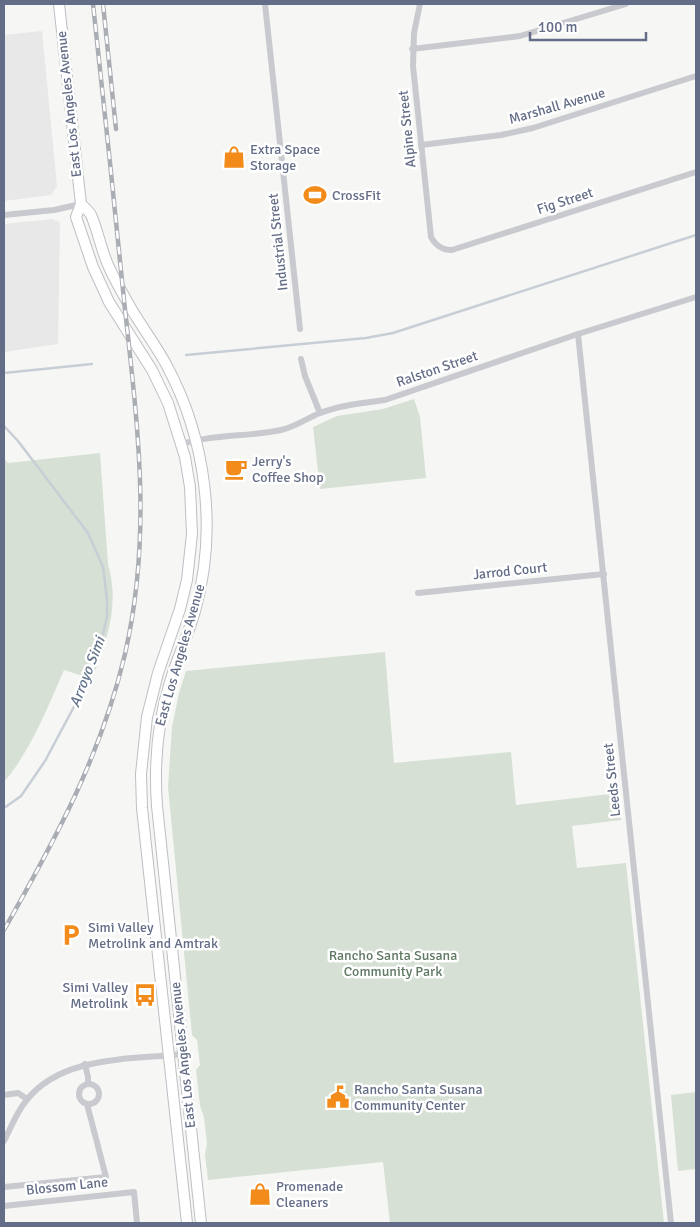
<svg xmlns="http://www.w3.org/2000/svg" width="700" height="1227" font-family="Signika,sans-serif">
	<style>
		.built { fill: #e7e8e7 }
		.green { fill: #d6e0d4 }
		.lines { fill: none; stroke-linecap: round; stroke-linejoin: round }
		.stream { stroke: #c7ced5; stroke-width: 2.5 }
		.primary-casing { stroke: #bdbfc4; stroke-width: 12 }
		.street { stroke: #c9cacf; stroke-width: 6 }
		.primary { stroke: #fff; stroke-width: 10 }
		.rail-casing { stroke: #aaadb4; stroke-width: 4.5 }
		.rail { stroke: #fff; stroke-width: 2.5; stroke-dasharray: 8; stroke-linecap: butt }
		.labels { text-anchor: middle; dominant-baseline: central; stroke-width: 5; stroke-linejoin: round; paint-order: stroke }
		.street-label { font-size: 14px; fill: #646d87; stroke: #fff }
		.poi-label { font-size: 14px; fill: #646d87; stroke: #fff; text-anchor: start }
		.park-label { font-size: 14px; fill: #5f7962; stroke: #fff }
		.water-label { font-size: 15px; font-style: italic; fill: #64758b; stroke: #fff }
	</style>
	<rect width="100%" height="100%" fill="#f6f7f4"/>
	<g class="built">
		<path d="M42 31 57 186 51 195 4 201V35Z"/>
		<path d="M53 219 60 223 58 344 4 352V224Z"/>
	</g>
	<g class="green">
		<path d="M414 399 420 417 426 478 320 489 313 427 337 416 383 409Z"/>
		<path d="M100 453 108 564C120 607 107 639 92 679L64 670C47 709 31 750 4 782V458L8 463Z"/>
		<path d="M385 652 394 763 511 752 516 805 618 793 621 820 572 826 577 868 626 863 664 1223H390L383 1162 208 1180 205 1155 207 1143 204 1117 200 1106 196 1070 200 1065 197 1040 192 1035 168 787 172 727 179 693 186 671Z"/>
		<path d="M696 1092V1169L678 1171 671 1095Z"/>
	</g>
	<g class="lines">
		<g class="stream">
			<path d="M186 355 366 338 393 333 696 235"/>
			<path d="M4 373 92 364"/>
			<path d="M4 426 18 441 88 533 103 567 107 599V617L102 638 84 688 45 761 21 796 4 808"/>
		</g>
		<defs>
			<g id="primary">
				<path d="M59 4 81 204 76 217 93 267 109 302 152 370 168 403 185 457 190 487 192 534 187 580 180 609 158 673 147 717 141 774 142 808 187 1223"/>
				<path d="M81 204C84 207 89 211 91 215 98 231 101 249 108 265 114 279 122 292 129 305 141 326 156 345 167 366 206 439 218 530 195 611 188 636 177 658 170 682 157 723 154 764 157 806L201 1223"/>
			</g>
		</defs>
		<use href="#primary" class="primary-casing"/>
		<g class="street">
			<path d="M265 4 300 329"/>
			<path d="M420 4 414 33 413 66 431 237C436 246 442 250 452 250L696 172"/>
			<path d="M412 49 520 36 626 4"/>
			<path d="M421 145 501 135 533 128 696 76"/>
			<path d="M4 215 54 210 81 204"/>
			<path d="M578 334 671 1223"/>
			<path d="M301 359 305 376 320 413"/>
			<path d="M181 444C214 434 248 437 281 430 296 427 307 418 320 413 341 405 363 403 385 400L578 334 696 297"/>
			<path d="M418 593 604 574"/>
			<path d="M85 1064 88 1077V1084"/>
			<circle cx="89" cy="1094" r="10"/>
			<path d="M4 1095 18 1093 27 1099"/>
			<path d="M4 1141C11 1128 16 1113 26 1101 61 1055 131 1060 183 1054"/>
			<path d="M4 1187 106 1177 87 1104"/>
			<path d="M4 1206 134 1192 137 1223"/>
		</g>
		<use href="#primary" class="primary"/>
		<defs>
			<g id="rail">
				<path d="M103 4 116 129"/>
				<path d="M4 930C55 840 101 756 125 654 153 532 137 422 124 300 114 201 104 103 93 4"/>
			</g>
		</defs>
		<use href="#rail" class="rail-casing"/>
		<use href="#rail" class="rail"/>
	</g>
	<defs>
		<symbol id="shop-bare" viewBox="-9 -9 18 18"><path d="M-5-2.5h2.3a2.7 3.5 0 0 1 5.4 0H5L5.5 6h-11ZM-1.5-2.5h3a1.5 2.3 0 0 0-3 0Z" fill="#f28b19" stroke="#fff" stroke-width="2.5" paint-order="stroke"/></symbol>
		<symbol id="stadium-bare" viewBox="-9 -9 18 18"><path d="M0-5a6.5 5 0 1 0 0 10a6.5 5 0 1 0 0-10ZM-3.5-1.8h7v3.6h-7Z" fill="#f28b19" stroke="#fff" stroke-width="2.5" paint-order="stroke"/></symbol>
		<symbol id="cafe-bare" viewBox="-9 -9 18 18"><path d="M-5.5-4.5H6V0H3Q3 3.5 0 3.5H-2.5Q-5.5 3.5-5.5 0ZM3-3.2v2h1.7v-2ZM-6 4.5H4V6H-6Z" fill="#f28b19" stroke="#fff" stroke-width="2.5" paint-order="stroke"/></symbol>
		<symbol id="parking-bare" viewBox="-9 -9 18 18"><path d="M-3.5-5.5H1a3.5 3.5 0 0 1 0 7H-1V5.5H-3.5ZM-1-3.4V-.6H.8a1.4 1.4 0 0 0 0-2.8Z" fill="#f28b19" stroke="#fff" stroke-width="2.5" paint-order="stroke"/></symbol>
		<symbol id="bus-bare" viewBox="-9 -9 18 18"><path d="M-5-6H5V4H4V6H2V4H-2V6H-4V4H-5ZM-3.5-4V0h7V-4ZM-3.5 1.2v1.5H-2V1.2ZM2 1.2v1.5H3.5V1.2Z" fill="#f28b19" stroke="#fff" stroke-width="2.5" paint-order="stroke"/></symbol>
		<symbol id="civic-bare" viewBox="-9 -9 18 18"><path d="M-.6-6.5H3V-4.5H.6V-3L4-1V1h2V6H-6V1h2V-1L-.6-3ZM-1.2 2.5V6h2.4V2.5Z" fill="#f28b19" stroke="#fff" stroke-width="2.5" paint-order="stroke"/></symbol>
	</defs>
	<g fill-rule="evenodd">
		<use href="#shop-bare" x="218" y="141" width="32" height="32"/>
		<use href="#stadium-bare" x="299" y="179" width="32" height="32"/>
		<use href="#cafe-bare" x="220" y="453" width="32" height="32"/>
		<use href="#parking-bare" x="55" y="919" width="32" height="32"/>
		<use href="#bus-bare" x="129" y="979" width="32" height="32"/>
		<use href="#civic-bare" x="322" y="1081" width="32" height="32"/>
		<use href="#shop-bare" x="244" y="1178" width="32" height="32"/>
	</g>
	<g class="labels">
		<g class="street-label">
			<text transform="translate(69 104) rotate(-96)">East Los Angeles Avenue</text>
			<text transform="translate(557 106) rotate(-16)">Marshall Avenue</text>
			<text transform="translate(407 129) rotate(-96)">Alpine Street</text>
			<text transform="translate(565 201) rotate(-18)">Fig Street</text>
			<text transform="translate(278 242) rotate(-96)">Industrial Street</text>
			<text transform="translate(437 369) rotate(-19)">Ralston Street</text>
			<text transform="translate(510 571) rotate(-6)">Jarrod Court</text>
			<text transform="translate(180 655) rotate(-74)">East Los Angeles Avenue</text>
			<text transform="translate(612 780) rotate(-96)">Leeds Street</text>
			<text transform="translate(183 1055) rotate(-96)">East Los Angeles Avenue</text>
			<text transform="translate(67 1186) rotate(-6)">Blossom Lane</text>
		</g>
		<g class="poi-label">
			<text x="250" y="149">Extra Space<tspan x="250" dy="16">Storage</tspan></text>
			<text x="332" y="195">CrossFit</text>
			<text x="252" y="461">Jerry's<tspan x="252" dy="16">Coffee Shop</tspan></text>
			<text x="88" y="927">Simi Valley<tspan x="88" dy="16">Metrolink and Amtrak</tspan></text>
			<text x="128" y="987" text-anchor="end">Simi Valley<tspan x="128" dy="16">Metrolink</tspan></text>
			<text x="354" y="1089">Rancho Santa Susana<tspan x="354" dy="16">Community Center</tspan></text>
			<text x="276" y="1186">Promenade<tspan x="276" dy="16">Cleaners</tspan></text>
		</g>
		<g class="park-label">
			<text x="393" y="955">Rancho Santa Susana<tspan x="393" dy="16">Community Park</tspan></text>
		</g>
		<g class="water-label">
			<text transform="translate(87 672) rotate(-69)">Arroyo Simi</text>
		</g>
	</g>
	<rect width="700" height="1227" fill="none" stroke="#646d87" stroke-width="10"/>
	<path d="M530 32v8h116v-8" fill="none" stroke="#646d87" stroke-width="2.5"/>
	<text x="538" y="32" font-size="15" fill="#646d87" stroke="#ffffff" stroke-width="4" paint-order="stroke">100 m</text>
</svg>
